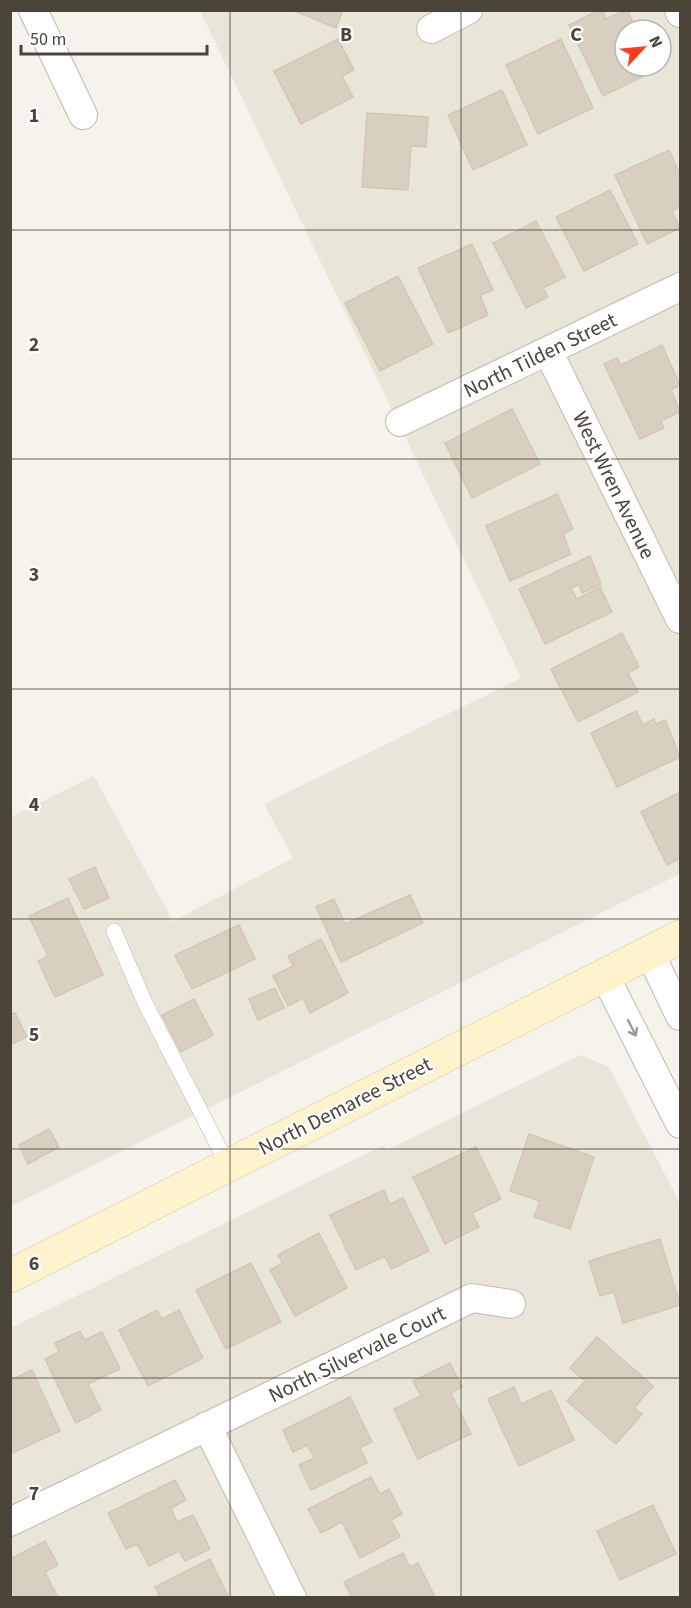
<svg xmlns="http://www.w3.org/2000/svg" width="691" height="1608" font-family="'Source Sans 3',sans-serif">
	<style>
		.residential { fill: #eae5d9; fill-rule: evenodd }
		.building { fill: #d8cfc0; stroke: #d3c7b3; stroke-width: 1.5 }
		.lines { fill: none; stroke-linecap: round; stroke-linejoin: round }
		.lane-casing { stroke: #c2bbad; stroke-width: 16 }
		.street-casing { stroke: #c2bbad; stroke-width: 30 }
		.secondary-casing { stroke: #d7c89a; stroke-width: 34 }
		.lane { stroke: #fff; stroke-width: 15 }
		.street { stroke: #fff; stroke-width: 28 }
		.secondary { stroke: #fff3cd; stroke-width: 33 }
		.oneway { stroke: #9c9892 }
		.grid { fill: none; stroke: #4b4438; stroke-width: 1.5; stroke-opacity: 0.55 }
		.labels { text-anchor: middle; dominant-baseline: central; stroke-width: 4.5; stroke-linejoin: round; paint-order: stroke }
		.street-label { font-size: 21px; fill: #4b4438; stroke: #fff }
		.grid-label { font-size: 20px; text-anchor: middle; font-weight: bold; fill: #4b4438; stroke: #fff; stroke-width: 4.5; stroke-linejoin: round; paint-order: stroke }
	</style>
	<rect width="100%" height="100%" fill="#f6f3ec"/>
	<g class="residential">
		<path d="M200 11H680V874L11 1206V817L94 776 173 921 293 858 264 804 521 678ZM625 30H661V66H625Z"/>
		<path d="M580 1055 609 1067 680 1203V1597L11 1598V1328L384 1145 387 1150Z"/>
	</g>
	<g class="building">
		<path d="M292 10H343L336 28Z"/>
		<path d="M599 10H602L606 19 627 10 637 30H625V66H654L656 70 603 96 569 25Z"/>
		<path d="M338 39 354 70 342 76 353 97 301 124 274 71Z"/>
		<path d="M561 39 593 108 538 134 506 65Z"/>
		<path d="M502 90 527 145 473 170 448 115Z"/>
		<path d="M367 113 428 117 426 147 411 146 408 190 362 187Z"/>
		<path d="M669 150 680 175V207L672 211 680 228 647 244 615 175Z"/>
		<path d="M610 190 638 244 584 271 556 217Z"/>
		<path d="M536 221 565 277 543 288 548 297 526 308 493 243Z"/>
		<path d="M472 244 493 290 480 295 488 315 448 333 418 268Z"/>
		<path d="M398 276 433 344 380 371 345 303Z"/>
		<path d="M662 345 680 385 671 390 680 412 661 421 664 428 640 439 604 364 617 358 621 365Z"/>
		<path d="M512 409 540 464 472 498 445 443Z"/>
		<path d="M557 494 573 529 563 534 571 554 510 581 486 526Z"/>
		<path d="M590 556 601 584 582 593 579 584 571 588 577 599 600 587 612 612 545 644 519 589Z"/>
		<path d="M622 633 639 667 628 673 638 692 578 722 551 669Z"/>
		<path d="M636 711 643 725 654 719 656 724 665 720 680 757 617 787 591 733Z"/>
		<path d="M680 792V858L667 865 641 812Z"/>
		<path d="M95 867 109 898 84 909 69 879Z"/>
		<path d="M410 895 423 923 341 962 316 907 334 899 345 924Z"/>
		<path d="M68 898 103 975 55 997 38 961 48 956 29 916Z"/>
		<path d="M239 925 255 959 192 989 175 955Z"/>
		<path d="M321 939 348 993 310 1013 303 998 288 1006 273 976 293 966 288 956Z"/>
		<path d="M275 988 284 1008 258 1020 249 999Z"/>
		<path d="M194 999 213 1035 181 1052 162 1015Z"/>
		<path d="M15 1013 27 1037 10 1045V1015Z"/>
		<path d="M49 1129 59 1147 28 1164 19 1145Z"/>
		<path d="M529 1134 594 1157 570 1229 534 1217 540 1201 510 1191Z"/>
		<path d="M476 1147 501 1199 472 1213 479 1227 445 1244 413 1177Z"/>
		<path d="M384 1190 390 1204 403 1198 429 1251 391 1269 385 1256 356 1270 330 1215Z"/>
		<path d="M319 1233 347 1288 295 1316 270 1270 283 1263 278 1255Z"/>
		<path d="M660 1239 680 1305 623 1323 614 1292 600 1296 589 1261Z"/>
		<path d="M251 1263 281 1322 226 1349 196 1290Z"/>
		<path d="M157 1310 162 1319 179 1310 203 1358 148 1386 119 1330Z"/>
		<path d="M80 1331 85 1340 102 1332 120 1369 88 1384 101 1410 76 1423 45 1359 59 1352 55 1343Z"/>
		<path d="M597 1337 653 1386 634 1408 642 1414 616 1444 567 1401 585 1381 570 1368Z"/>
		<path d="M450 1363 462 1387 451 1393 471 1434 418 1459 394 1409 421 1396 413 1381Z"/>
		<path d="M32 1370 60 1431 10 1454V1380Z"/>
		<path d="M514 1387 521 1404 551 1390 574 1440 519 1466 488 1399Z"/>
		<path d="M350 1397 372 1442 360 1448 367 1463 311 1490 299 1465 314 1458 308 1445 293 1452 283 1430Z"/>
		<path d="M371 1477 380 1494 389 1489 402 1514 391 1520 400 1537 360 1558 342 1522 321 1533 308 1509Z"/>
		<path d="M175 1480 186 1500 171 1508 177 1522 193 1515 210 1549 185 1561 179 1551 149 1566 137 1544 126 1549 108 1513Z"/>
		<path d="M653 1505 676 1554 620 1580 597 1531Z"/>
		<path d="M45 1541 58 1565 45 1572 58 1598H10V1559Z"/>
		<path d="M403 1553 410 1567 418 1563 434 1595 429 1598H352L344 1582Z"/>
		<path d="M210 1559 229 1598H161L155 1587Z"/>
	</g>
	<g class="lines">
		<defs>
			<path id="lane" d="M114 931 145 1003 228 1165"/>
			<g id="street">
				<path d="M33 10 83 115"/>
				<path d="M679 10 680 13"/>
				<path d="M431 29 468 10"/>
				<path d="M548 351 680 619"/>
				<path d="M400 422 680 287"/>
				<path d="M650 953 680 1016"/>
				<path d="M605 976 680 1124"/>
				<path d="M207 1426 292 1598"/>
				<path d="M10 1522 472 1298 511 1304"/>
			</g>
			<path id="secondary" d="M10 1276 680 937"/>
		</defs>
		<use href="#lane" class="lane-casing"/>
		<use href="#street" class="street-casing"/>
		<use href="#secondary" class="secondary-casing"/>
		<use href="#lane" class="lane"/>
		<use href="#street" class="street"/>
		<use href="#secondary" class="secondary"/>
	</g>
	<defs><path id="oneway-shaft" d="M-6 0H5M1.5-3L5.5 0L1.5 3" fill="none" stroke-width="1.6" stroke-linecap="round" stroke-linejoin="round" transform="scale(1.5)"/></defs>
	<use class="oneway" href="#oneway-shaft" transform="translate(632 1028) rotate(63)"/>
	<path class="grid" d="M230 10V1598M461 10V1598M10 230H680M10 459H680M10 689H680M10 919H680M10 1149H680M10 1378H680"/>
	<g class="labels">
		<g class="street-label">
			<text transform="translate(540 355) rotate(-26)">North Tilden Street</text>
			<text transform="translate(614 485) rotate(64)">West Wren Avenue</text>
			<text transform="translate(345 1106) rotate(-27)">North Demaree Street</text>
			<text transform="translate(357 1354) rotate(-26)">North Silvervale Court</text>
		</g>
	</g>
	<g class="grid-label">
		<text x="346" y="41">B</text>
		<text x="576" y="41">C</text>
		<text x="34" y="122">1</text>
		<text x="34" y="351">2</text>
		<text x="34" y="581">3</text>
		<text x="34" y="811">4</text>
		<text x="34" y="1041">5</text>
		<text x="34" y="1270">6</text>
		<text x="34" y="1500">7</text>
	</g>
	<rect width="691" height="1608" fill="none" stroke="#4b4438" stroke-width="24"/>
	<g transform="translate(643 48) rotate(64)"><circle r="28" fill="#ffffff" stroke="#b7b4af" stroke-width="1.5"/>
	<path d="M0-4.5L10 22L0 15L-10 22Z" fill="#ff3d1a"/>
	<text y="-9" font-size="16" font-weight="bold" text-anchor="middle" fill="#4b4438">N</text>
	</g>
	<path d="M21 45v9h186v-9" fill="none" stroke="#4b4438" stroke-width="3"/>
	<text x="30" y="45" font-size="18" fill="#4b4438" stroke="#ffffff" stroke-width="4.5" paint-order="stroke">50 m</text>
</svg>
